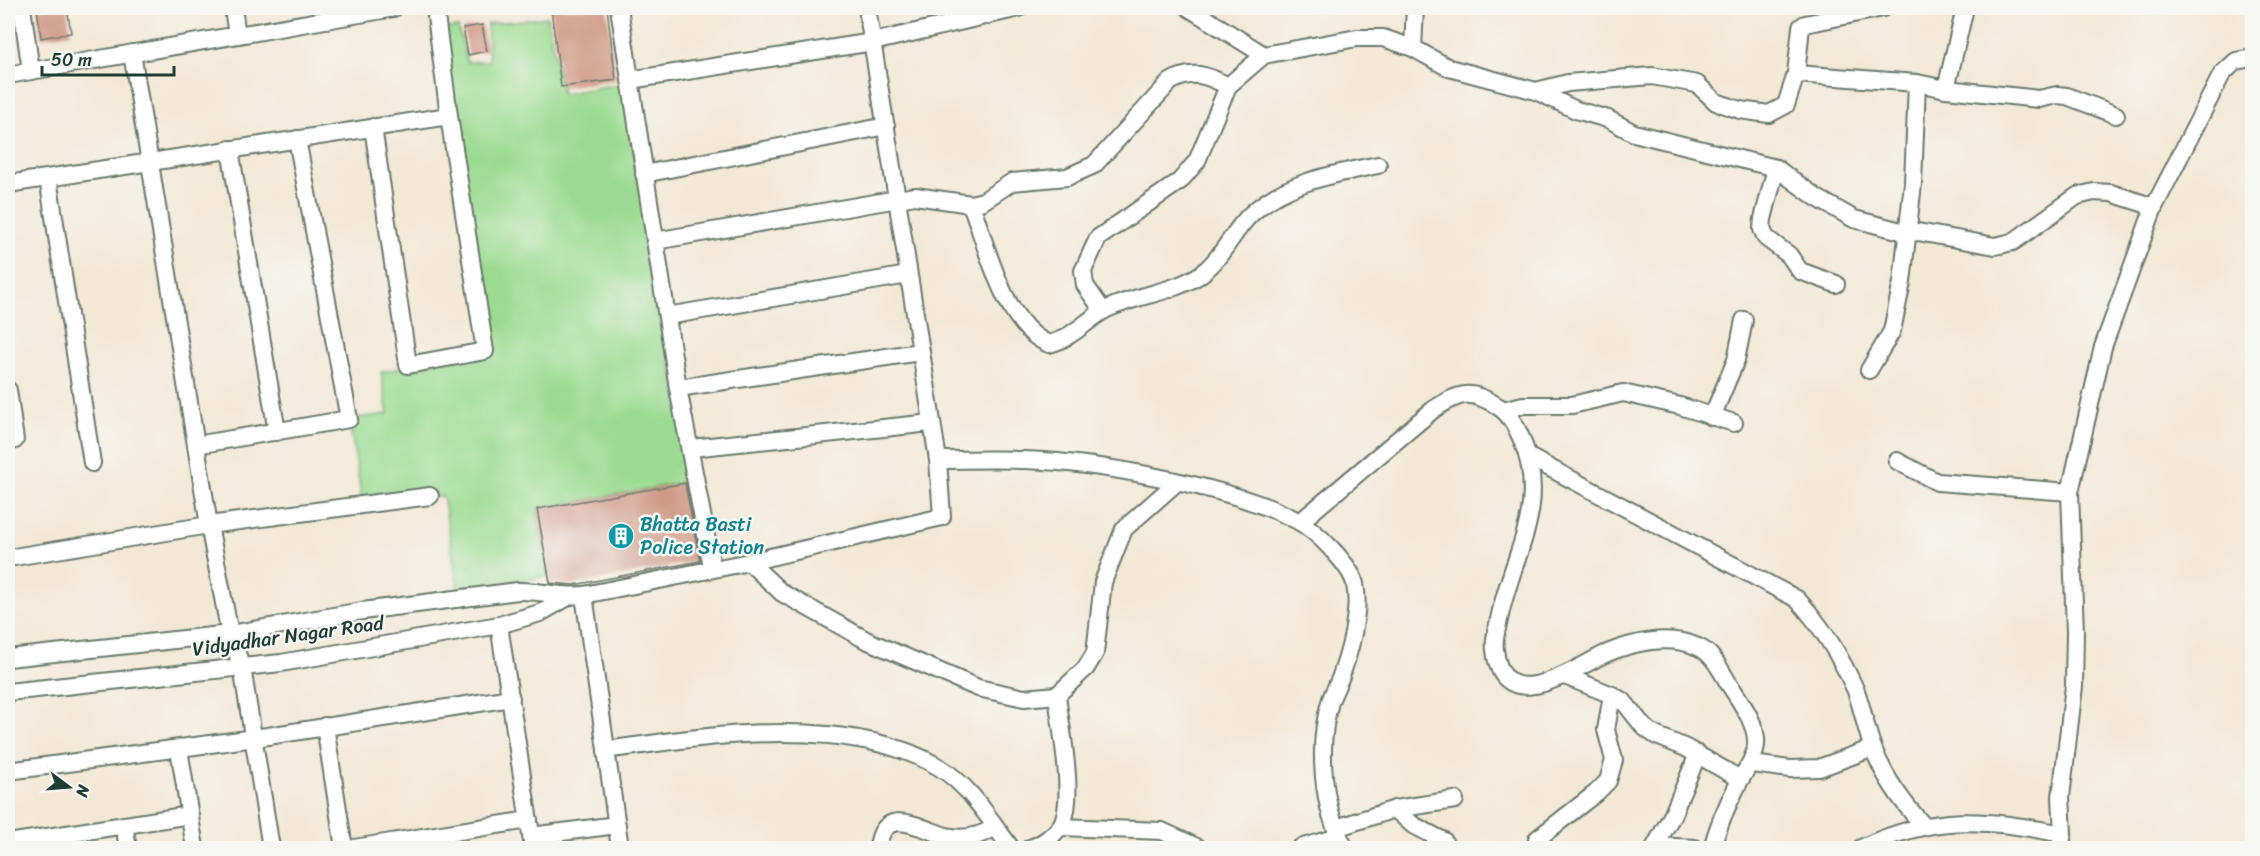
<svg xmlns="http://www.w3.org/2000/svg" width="2260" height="856" font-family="Sriracha,sans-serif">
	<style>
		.green { fill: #9bdb91; stroke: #5d8c62; stroke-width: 1.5 }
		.building { fill: #cf9986 }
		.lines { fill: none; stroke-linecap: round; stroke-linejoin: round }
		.street-casing { stroke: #69796c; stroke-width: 20 }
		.street { stroke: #fff; stroke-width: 16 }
		.labels { text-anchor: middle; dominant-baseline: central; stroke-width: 5; stroke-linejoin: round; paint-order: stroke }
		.culture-label { font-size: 20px; fill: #0d838f; stroke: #f6f6f2; text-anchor: start }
		.street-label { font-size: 20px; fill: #1f3d34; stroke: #f6f6f2 }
	</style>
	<rect width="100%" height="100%" fill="#f6f6f2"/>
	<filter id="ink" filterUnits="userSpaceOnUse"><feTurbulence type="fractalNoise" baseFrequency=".0167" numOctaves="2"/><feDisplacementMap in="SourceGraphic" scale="12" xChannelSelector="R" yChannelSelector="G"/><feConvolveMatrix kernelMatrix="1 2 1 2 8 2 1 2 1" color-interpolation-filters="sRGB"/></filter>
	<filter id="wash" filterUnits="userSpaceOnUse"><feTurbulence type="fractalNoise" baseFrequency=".008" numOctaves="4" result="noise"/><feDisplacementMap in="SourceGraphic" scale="24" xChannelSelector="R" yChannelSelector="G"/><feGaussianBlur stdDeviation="1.35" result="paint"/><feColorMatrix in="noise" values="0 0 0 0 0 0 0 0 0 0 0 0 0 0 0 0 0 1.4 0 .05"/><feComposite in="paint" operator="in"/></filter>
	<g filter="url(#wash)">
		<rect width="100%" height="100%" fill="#f3e8d5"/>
		<path class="green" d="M547 17 562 94 622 83 692 481 537 509 548 576 459 594 443 496 363 508 349 419 388 414 381 372 489 350 440 29 458 27 467 62 489 61 487 24Z"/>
		<g id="blocks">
			<g class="building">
				<path d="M37 8H67L71 33 41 38Z"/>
				<path d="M551 8H607L616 80 561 87Z"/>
				<path d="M482 25 487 51 468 55 463 28Z"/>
				<path d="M685 483 700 561 574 585 550 583 537 509Z"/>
			</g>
		</g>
	</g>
	<g filter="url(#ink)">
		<use href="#blocks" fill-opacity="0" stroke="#69796c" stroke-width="1.5"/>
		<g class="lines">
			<defs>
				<g id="street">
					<path d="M22 8 31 71"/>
					<path d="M233 8 237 35"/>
					<path d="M619 8 678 388 712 567"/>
					<path d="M1189 8 1264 55"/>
					<path d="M1413 48 1449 68 1536 91 1576 110 1608 119 1634 133 1776 168 1817 198 1854 219 1909 233 1918 232 1995 246 2013 242 2077 196 2094 192 2111 193 2154 207"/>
					<path d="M132 53 209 525 230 634 242 667 271 848"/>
					<path d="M1796 74 1917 83 1913 183 1902 282 1892 331 1869 370"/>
					<path d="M8 75 394 8"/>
					<path d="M630 80 873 42 1019 8"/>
					<path d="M1917 83 1946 89 1965 8"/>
					<path d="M1946 89 2039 99 2057 95 2067 96 2116 115"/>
					<path d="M1536 91 1568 83 1652 76 1697 84 1716 102 1740 110 1769 114 1786 105 1796 74 1801 27 1805 24 1883 8"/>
					<path d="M373 127 408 365 485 351 449 116"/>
					<path d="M230 149 277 432"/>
					<path d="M1776 168 1763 219 1762 229 1766 238 1789 255 1800 271 1836 284"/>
					<path d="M644 174 886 126"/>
					<path d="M48 178 92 463"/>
					<path d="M8 184 449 116 435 8"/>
					<path d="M971 204C987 246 1004 326 1049 344 1070 339 1085 322 1103 311 1133 295 1169 294 1198 276 1222 260 1231 233 1251 214 1285 182 1334 174 1378 165"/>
					<path d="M655 241 915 196 971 204 983 201 1012 182 1067 177 1094 165 1170 82C1191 69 1207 75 1228 86"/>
					<path d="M1103 311 1085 285 1083 271 1098 238 1180 181 1197 161 1228 86 1264 55 1357 38H1383L1413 48 1415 8"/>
					<path d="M667 316 908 275"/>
					<path d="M678 388 920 352"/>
					<path d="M8 390 15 440 8 441"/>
					<path d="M1503 410 1523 405H1572L1623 393 1680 406 1734 423"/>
					<path d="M1712 417 1736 360 1744 320"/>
					<path d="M196 445 349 419 297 139"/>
					<path d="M691 448 931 423"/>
					<path d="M1529 457 1797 599C1822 626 1841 657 1856 691 1863 710 1866 730 1873 748 1884 777 1903 803 1923 825"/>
					<path d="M938 460C966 460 995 459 1024 460 1097 462 1234 487 1298 521 1315 530 1351 565 1355 584 1357 595 1357 609 1355 620 1353 638 1348 656 1342 673 1339 683 1333 692 1330 702 1317 747 1322 808 1345 848"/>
					<path d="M1897 461 1937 482 2070 492"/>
					<path d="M1300 522 1434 409C1461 392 1471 389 1499 407 1510 414 1517 428 1522 440 1549 506 1514 551 1500 615 1498 626 1493 639 1495 650 1503 719 1571 670 1605 654 1633 642 1669 634 1698 647 1713 653 1721 671 1729 684 1740 701 1758 725 1756 745 1754 762 1744 771 1737 786 1726 807 1718 826 1712 848"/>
					<path d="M8 558 209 525 430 496"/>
					<path d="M749 562 782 593 866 640 978 688 1024 698 1057 695C1060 725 1077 803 1060 827 1053 836 1041 845 1030 848"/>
					<path d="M584 595 620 848"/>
					<path d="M499 625 533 848"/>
					<path d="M8 658 230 634 362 611 518 591C541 590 562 598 584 595L749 562 942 517 938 460 867 8"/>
					<path d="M1565 676 1612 695 1624 702 1644 727 1655 735 1686 748 1740 779"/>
					<path d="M8 692 281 663 499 625 540 613 568 597"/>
					<path d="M1057 695 1086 668 1095 653 1103 582 1124 529 1177 482"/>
					<path d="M325 726 344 848"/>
					<path d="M179 749 195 848"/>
					<path d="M606 750C706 736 848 713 939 767 970 786 990 820 1011 848"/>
					<path d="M1752 764 1790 769 1819 768 1873 748"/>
					<path d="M8 771 255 738 511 698"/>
					<path d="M1395 809 1455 800"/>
					<path d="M124 825 128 848"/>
					<path d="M1061 827 1162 831 1199 848"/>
					<path d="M1336 828 1395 809 1413 825 1444 841"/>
					<path d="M531 836 617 825"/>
					<path d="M1537 839 1596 793 1608 781 1614 760 1606 730 1612 695"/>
					<path d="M8 843 190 815"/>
					<path d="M1656 846 1695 848"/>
					<path d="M354 848 529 820"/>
					<path d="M878 848C883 803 921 829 946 836 964 840 980 837 995 827"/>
					<path d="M1300 848 1339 837"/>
					<path d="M1654 848 1672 816 1698 754"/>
					<path d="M1861 848C1937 813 1983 819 2063 834"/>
					<path d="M2060 848 2063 834 2061 797 2074 686 2075 632 2070 492 2103 347 2154 207 2222 74 2236 61 2252 58"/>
				</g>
			</defs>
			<use href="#street" class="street-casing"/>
			<use href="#street" class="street"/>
		</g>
	</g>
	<defs>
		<symbol id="building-disc" viewBox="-11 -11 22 22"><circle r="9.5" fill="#0f9aa8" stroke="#f6f6f2"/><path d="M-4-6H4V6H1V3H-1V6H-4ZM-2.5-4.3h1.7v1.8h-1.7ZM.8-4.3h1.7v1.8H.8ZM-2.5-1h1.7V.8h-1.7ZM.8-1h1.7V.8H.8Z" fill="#fff"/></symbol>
	</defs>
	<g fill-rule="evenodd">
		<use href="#building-disc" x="606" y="521" width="30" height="30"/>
	</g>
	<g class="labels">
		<g class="culture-label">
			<text x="640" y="524">Bhatta Basti<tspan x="640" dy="23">Police Station</tspan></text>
		</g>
		<g class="street-label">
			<text transform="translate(288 636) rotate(-8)">Vidyadhar Nagar Road</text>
		</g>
	</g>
	<rect width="2260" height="856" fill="none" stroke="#f6f6f2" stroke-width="30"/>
	<g transform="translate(69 787) rotate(106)" stroke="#f6f6f2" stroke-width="4.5" paint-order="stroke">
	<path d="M0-4.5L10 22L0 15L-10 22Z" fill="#1f3d34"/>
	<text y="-9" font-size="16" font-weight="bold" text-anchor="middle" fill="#1f3d34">N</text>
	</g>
	<path d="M42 66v9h132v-9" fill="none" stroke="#1f3d34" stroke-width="3"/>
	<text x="51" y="66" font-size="18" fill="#1f3d34" stroke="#f6f6f2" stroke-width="4.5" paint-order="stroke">50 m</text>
</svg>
